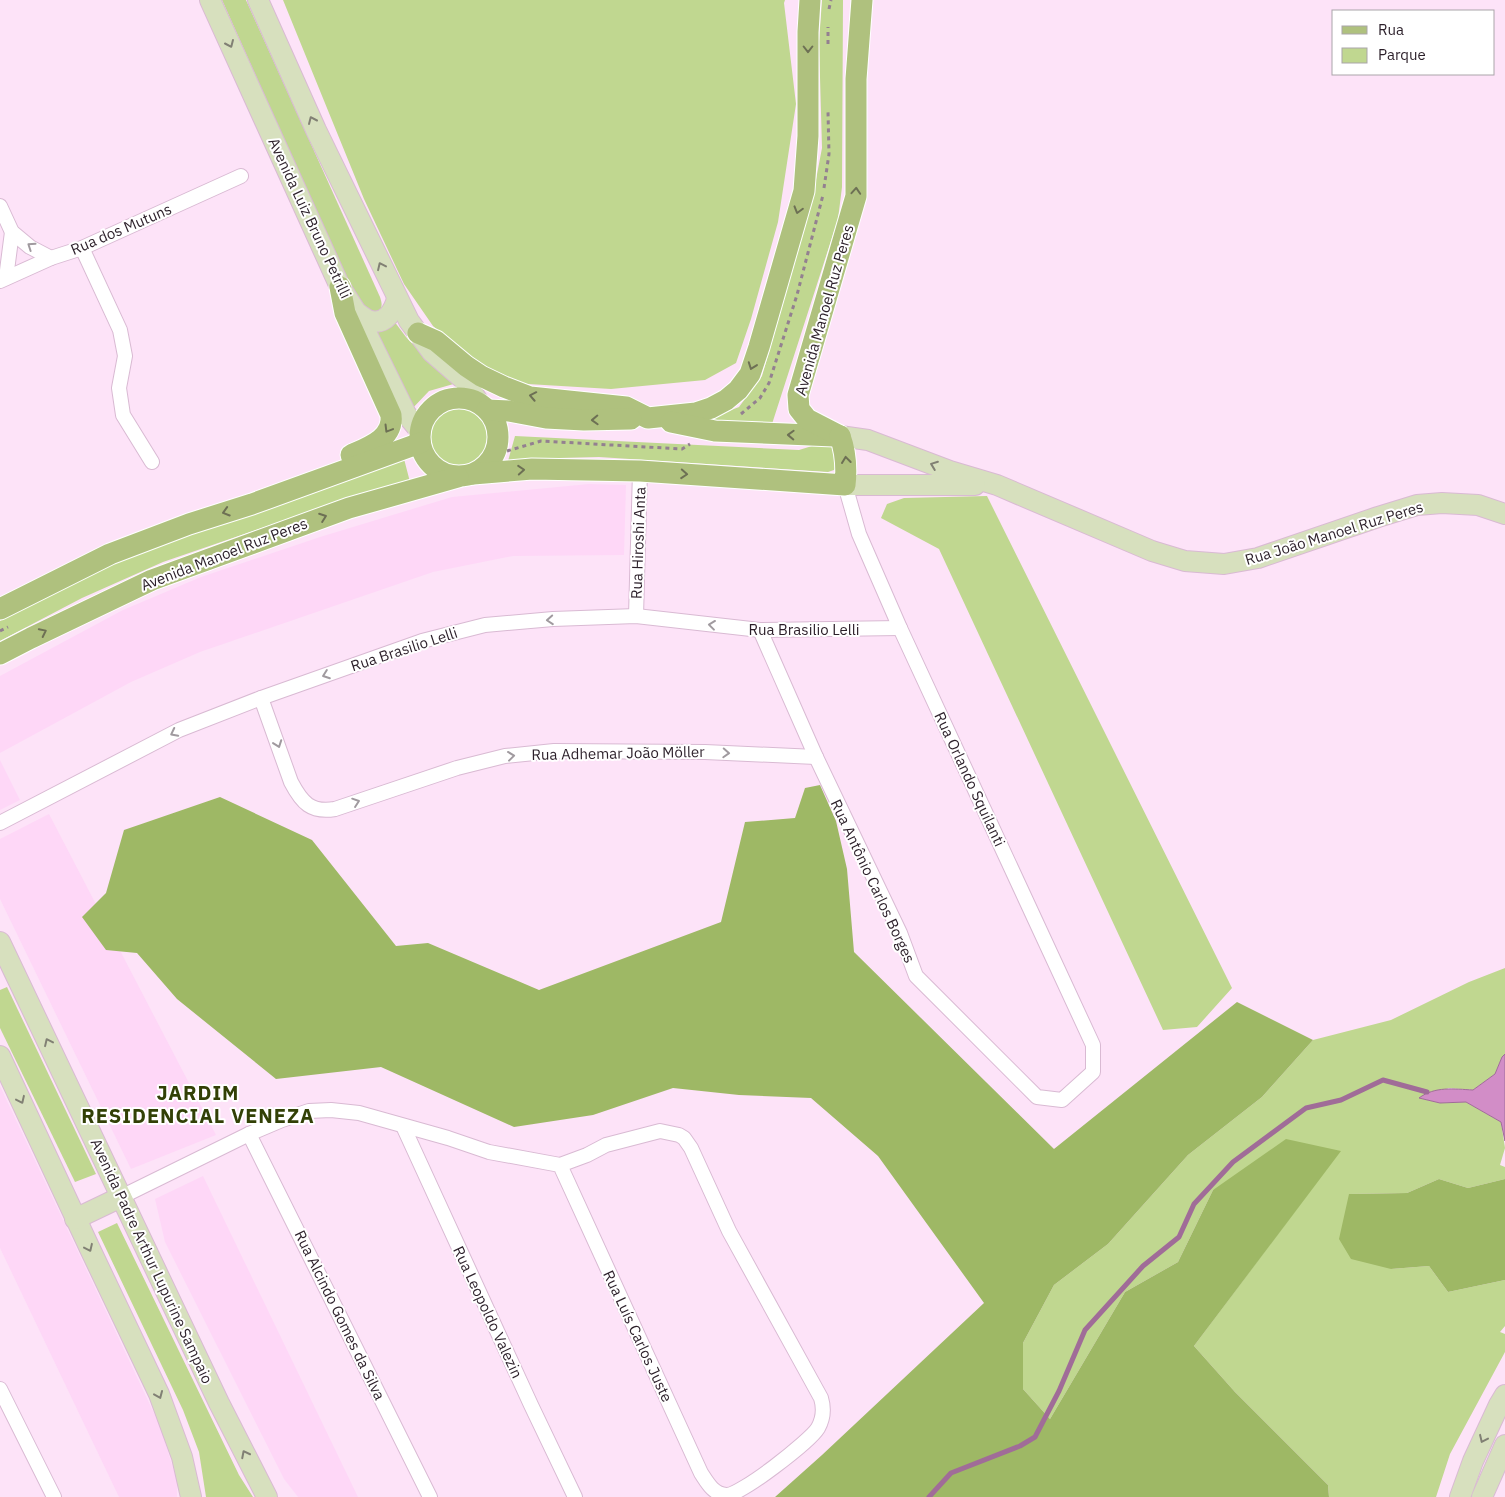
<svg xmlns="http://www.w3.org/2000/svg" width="1505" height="1497" font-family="'IBM Plex Sans',sans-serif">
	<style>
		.built { fill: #fed7f7 }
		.green { fill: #c0d790 }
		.forest { fill: #9eb865 }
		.water { fill: #d28dc7; stroke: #a06c98 }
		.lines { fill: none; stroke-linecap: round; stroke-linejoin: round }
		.stream { stroke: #a06c98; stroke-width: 5 }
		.street-casing { stroke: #d9bad3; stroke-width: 16 }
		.secondary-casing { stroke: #d9bad3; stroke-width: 22 }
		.primary-casing { stroke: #fff; stroke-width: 23 }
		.path { stroke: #938090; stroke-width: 3; stroke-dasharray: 4 4; stroke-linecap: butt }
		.street { stroke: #fff; stroke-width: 14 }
		.secondary { stroke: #d7e0be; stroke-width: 20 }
		.primary { stroke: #afc17e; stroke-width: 21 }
		.oneway { stroke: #818074 }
		.oneway2 { stroke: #6d7054 }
		.oneway3 { stroke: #a09a9f }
		.labels { text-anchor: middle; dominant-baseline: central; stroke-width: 4; stroke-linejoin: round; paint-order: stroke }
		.street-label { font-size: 15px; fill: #2b1f29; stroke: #fff }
		.district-label { font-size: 20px; font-weight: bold; letter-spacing: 1px; fill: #324006; stroke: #fff }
	</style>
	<rect width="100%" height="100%" fill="#fde3f8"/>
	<g class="built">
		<path d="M589 484 626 485 624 555 513 556 433 572 200 652 131 682 0 753V676L123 610 201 577 320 537 452 497Z"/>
		<path d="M0 760 20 800 0 810Z"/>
		<path d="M49 814 216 1135 131 1169 0 899V839Z"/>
		<path d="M0 1086 160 1426 177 1481V1497H119L0 1248Z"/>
		<path d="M203 1176 358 1497H298L284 1479 165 1242 155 1199Z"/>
	</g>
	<g class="green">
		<path d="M222 0H246L380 297C383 306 382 310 375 317L360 309Z"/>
		<path d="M283 0H785L784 3 796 104 778 222 751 319 736 363 705 380 611 389 511 383 468 357 433 326 404 284 364 199Z"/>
		<path d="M822 0H843L842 187 838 219 772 424 701 422 739 407 762 376 773 338 808 216 814 190 822 148 819 42Z"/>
		<path d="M391 317 406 337 430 362 457 383 429 391 410 411 368 327Z"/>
		<circle cx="458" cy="438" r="30"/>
		<path d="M515 436 799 450 825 442 834 446 841 461 834 470 828 472 599 457 559 458 508 461Z"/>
		<path d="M403 455 410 482 303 514 163 562 82 598 0 641V621L75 580 156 545Z"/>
		<path d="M987 496 1232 988 1197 1027 1163 1030 939 549 881 518 887 504 904 498Z"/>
		<path d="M1505 968V1054L1502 1057 1495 1074 1473 1090 1449 1088 1419 1098 1440 1103 1466 1102 1501 1122 1505 1148 1500 1165 1505 1167V1179L1468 1188 1439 1179 1407 1193 1349 1194 1391 1269 1429 1266 1448 1292 1505 1280V1326L1500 1332 1505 1334V1352L1450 1454 1436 1497H1329L1328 1485 1235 1392 1194 1346 1340 1151 1213 1190 1178 1262 1125 1292 1050 1419 1023 1389V1343L1054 1285 1108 1244 1188 1155 1262 1097 1313 1040 1391 1020 1469 982Z"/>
		<path d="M7 987 96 1174 75 1182 0 1028V990Z"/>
		<path d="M117 1223 239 1475 253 1497H206L199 1452 183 1410 98 1232Z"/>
	</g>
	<g class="forest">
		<path d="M820 785 836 821 847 869 854 952 1054 1149 1237 1002 1313 1040 1262 1097 1188 1155 1108 1244 1054 1285 1023 1343V1389L1050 1419 1125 1292 1178 1262 1213 1190 1286 1139 1341 1151 1194 1346 1235 1392 1328 1485 1329 1497H775L822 1455 984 1303 878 1156 811 1098 739 1095 673 1088 593 1115 514 1127 381 1067 276 1079 177 999 137 953 106 950 82 917 106 893 124 830 220 797 312 840 396 946 428 943 539 990 721 922 745 822 795 818 805 788Z"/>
		<path d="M1439 1179 1468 1188 1505 1179V1280L1448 1292 1429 1266 1391 1269 1351 1259 1339 1239 1349 1194 1407 1193Z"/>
	</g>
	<path class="water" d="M1505 1054V1141L1501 1122 1466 1102 1440 1103 1419 1098C1435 1086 1454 1089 1473 1090L1495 1074 1502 1057Z"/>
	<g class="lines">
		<path class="stream" d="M929 1497 951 1473 1020 1446 1035 1437 1059 1391 1085 1330 1143 1266 1179 1237 1194 1204 1233 1162 1306 1108 1341 1100 1383 1080 1427 1092"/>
		<defs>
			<g id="street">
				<path d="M0 206 12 232 30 247 51 258"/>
				<path d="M82 248 120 330 125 356 119 388 123 415 152 462"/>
				<path d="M6 278 12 232"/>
				<path d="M0 281 51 258 82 248 241 176"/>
				<path d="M636 616 640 471"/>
				<path d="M760 630 816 757 900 933 916 976 1037 1097 1062 1100 1093 1072V1045L900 628 859 534 845 485"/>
				<path d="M261 698 291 782C302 803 311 813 335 809L457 768 505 756 554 751 705 752 816 757"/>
				<path d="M0 823 179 730 261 698 422 641 485 625 553 619 636 616 760 630 900 628"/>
				<path d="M403 1126 531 1405 575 1497"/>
				<path d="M249 1134 430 1497"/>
				<path d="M121 1197 249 1134 282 1120 309 1111 331 1110 359 1113 448 1138 489 1152 560 1165 587 1155 606 1145 660 1131 679 1135 684 1138 691 1148 729 1231 821 1398C824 1408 823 1419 818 1428 810 1441 740 1496 726 1495 713 1494 707 1482 701 1473L560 1165"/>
				<path d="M0 1389 54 1497"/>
			</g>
			<g id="secondary">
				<path d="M210 0 340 287 356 312 406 414 420 431"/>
				<path d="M258 0 316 130 409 321 432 352 463 379 480 404"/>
				<path d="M356 312C360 315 366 320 371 321 386 325 394 310 397 299"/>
				<path d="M840 436 868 440 950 471 997 485 1152 551 1185 561 1224 564 1258 558 1378 517 1417 505 1442 503 1478 505 1505 514"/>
				<path d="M845 485H975"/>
				<path d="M0 942 219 1403 267 1497"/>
				<path d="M0 1056 91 1251 159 1394 182 1457 191 1497"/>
				<path d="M75 1219 121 1197"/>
				<path d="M1460 1497 1473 1461 1499 1405 1505 1395"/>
				<path d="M1482 1497 1505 1445"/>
			</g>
			<g id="primary">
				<path d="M340 287 345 313 391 415C394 438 369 447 351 455"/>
				<path d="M418 333 436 341 466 366 481 376 504 387 530 397 626 407 648 418 696 413 711 408 726 400 738 390 750 374 759 347 804 191 808 136V32L810 0"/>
				<circle cx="459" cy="437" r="39"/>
				<path d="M487 410 509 411 546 418 584 420 631 419"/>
				<path d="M671 422 715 431 834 436"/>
				<path d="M840 436 807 419 799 409 798 395 856 196V79L862 0"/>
				<path d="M473 474 532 469 640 471 845 485C847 467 846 453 840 436"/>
				<path d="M0 609 110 554 189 524 252 504 420 443"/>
				<path d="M0 654 31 638 152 580 349 508 458 477"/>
			</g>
		</defs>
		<use href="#street" class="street-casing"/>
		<use href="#secondary" class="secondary-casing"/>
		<use href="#primary" class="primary-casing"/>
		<g class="path">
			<path d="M829 9 831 0"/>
			<path d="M828 44V27"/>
			<path d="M824 188 829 154 828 112"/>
			<path d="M741 414 760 398 769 383 797 295 823 195"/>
			<path d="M507 451 541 441 682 449 690 444"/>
			<path d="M0 631 8 627"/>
		</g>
		<use href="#street" class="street"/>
		<use href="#secondary" class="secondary"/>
		<use href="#primary" class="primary"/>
	</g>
	<defs><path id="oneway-chevron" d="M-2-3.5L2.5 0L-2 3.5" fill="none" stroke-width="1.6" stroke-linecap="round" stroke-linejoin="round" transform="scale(1.25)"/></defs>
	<g class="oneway">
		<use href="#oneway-chevron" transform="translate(230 44) rotate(66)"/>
		<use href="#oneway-chevron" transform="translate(312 120) rotate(-114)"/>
		<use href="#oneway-chevron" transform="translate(381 266) rotate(-115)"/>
		<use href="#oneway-chevron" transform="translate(934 465) rotate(-159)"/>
		<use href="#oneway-chevron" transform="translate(48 1042) rotate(-115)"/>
		<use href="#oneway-chevron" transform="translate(21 1100) rotate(65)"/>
		<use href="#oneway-chevron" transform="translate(89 1248) rotate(65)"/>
		<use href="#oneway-chevron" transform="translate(159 1395) rotate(67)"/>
		<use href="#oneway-chevron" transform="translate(1483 1439) rotate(115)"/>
		<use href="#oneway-chevron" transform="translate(245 1454) rotate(-117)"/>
	</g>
	<g class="oneway2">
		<use href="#oneway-chevron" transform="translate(808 49) rotate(90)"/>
		<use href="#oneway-chevron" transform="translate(856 191) rotate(-86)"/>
		<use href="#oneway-chevron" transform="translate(798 210) rotate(106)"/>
		<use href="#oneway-chevron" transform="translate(752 366) rotate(110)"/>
		<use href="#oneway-chevron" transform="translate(533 396) rotate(-169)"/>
		<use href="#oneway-chevron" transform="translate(595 420) rotate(178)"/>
		<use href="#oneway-chevron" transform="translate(388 429) rotate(121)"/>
		<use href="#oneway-chevron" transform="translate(791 435) rotate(-178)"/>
		<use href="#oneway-chevron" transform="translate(846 460) rotate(-97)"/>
		<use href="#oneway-chevron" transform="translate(521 470) rotate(-4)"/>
		<use href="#oneway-chevron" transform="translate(684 474) rotate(4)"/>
		<use href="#oneway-chevron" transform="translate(226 512) rotate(163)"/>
		<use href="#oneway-chevron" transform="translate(323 517) rotate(-20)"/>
		<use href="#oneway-chevron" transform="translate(43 632) rotate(-26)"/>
	</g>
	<g class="oneway3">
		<use href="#oneway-chevron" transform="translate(31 246) rotate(-146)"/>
		<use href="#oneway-chevron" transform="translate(550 620) rotate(176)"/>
		<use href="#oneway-chevron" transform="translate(712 625) rotate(-173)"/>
		<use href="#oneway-chevron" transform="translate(326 675) rotate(160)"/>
		<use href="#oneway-chevron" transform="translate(174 733) rotate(153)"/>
		<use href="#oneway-chevron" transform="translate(278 744) rotate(70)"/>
		<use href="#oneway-chevron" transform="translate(726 753) rotate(3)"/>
		<use href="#oneway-chevron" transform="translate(511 756) rotate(-7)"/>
		<use href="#oneway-chevron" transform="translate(356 802) rotate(-19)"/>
	</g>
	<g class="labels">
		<g class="street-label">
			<text transform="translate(310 218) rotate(65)">Avenida Luiz Bruno Petrilli</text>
			<text transform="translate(121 229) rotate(-23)">Rua dos Mutuns</text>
			<text transform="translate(824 310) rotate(-74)">Avenida Manoel Ruz Peres</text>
			<text transform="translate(1334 533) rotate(-17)">Rua João Manoel Ruz Peres</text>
			<text transform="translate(638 543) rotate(-88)">Rua Hiroshi Anta</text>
			<text transform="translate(224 554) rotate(-21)">Avenida Manoel Ruz Peres</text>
			<text x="804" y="629">Rua Brasilio Lelli</text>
			<text transform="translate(404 649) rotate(-18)">Rua Brasilio Lelli</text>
			<text transform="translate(618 753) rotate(-1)">Rua Adhemar João Möller</text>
			<text transform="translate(970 779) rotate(65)">Rua Orlando Squilanti</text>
			<text transform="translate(873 881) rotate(65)">Rua Antônio Carlos Borges</text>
			<text transform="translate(152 1261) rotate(65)">Avenida Padre Arthur Lupurine Sampaio</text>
			<text transform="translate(488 1312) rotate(65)">Rua Leopoldo Valezin</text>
			<text transform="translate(340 1315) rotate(64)">Rua Alcindo Gomes da Silva</text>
			<text transform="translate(638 1336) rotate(65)">Rua Luís Carlos Juste</text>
		</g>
		<g class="district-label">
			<text x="198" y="1092">JARDIM<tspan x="198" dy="23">RESIDENCIAL VENEZA</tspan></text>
		</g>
	</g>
	<rect x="1332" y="10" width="162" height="65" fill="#ffffff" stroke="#aaa5a9"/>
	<rect x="1342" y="26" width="25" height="8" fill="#afc17e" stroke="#aaa5a9"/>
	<text x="1378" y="35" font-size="15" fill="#2b1f29">Rua</text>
	<rect x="1342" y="48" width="25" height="15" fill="#c0d790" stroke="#aaa5a9"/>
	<text x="1378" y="60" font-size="15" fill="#2b1f29">Parque</text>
</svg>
